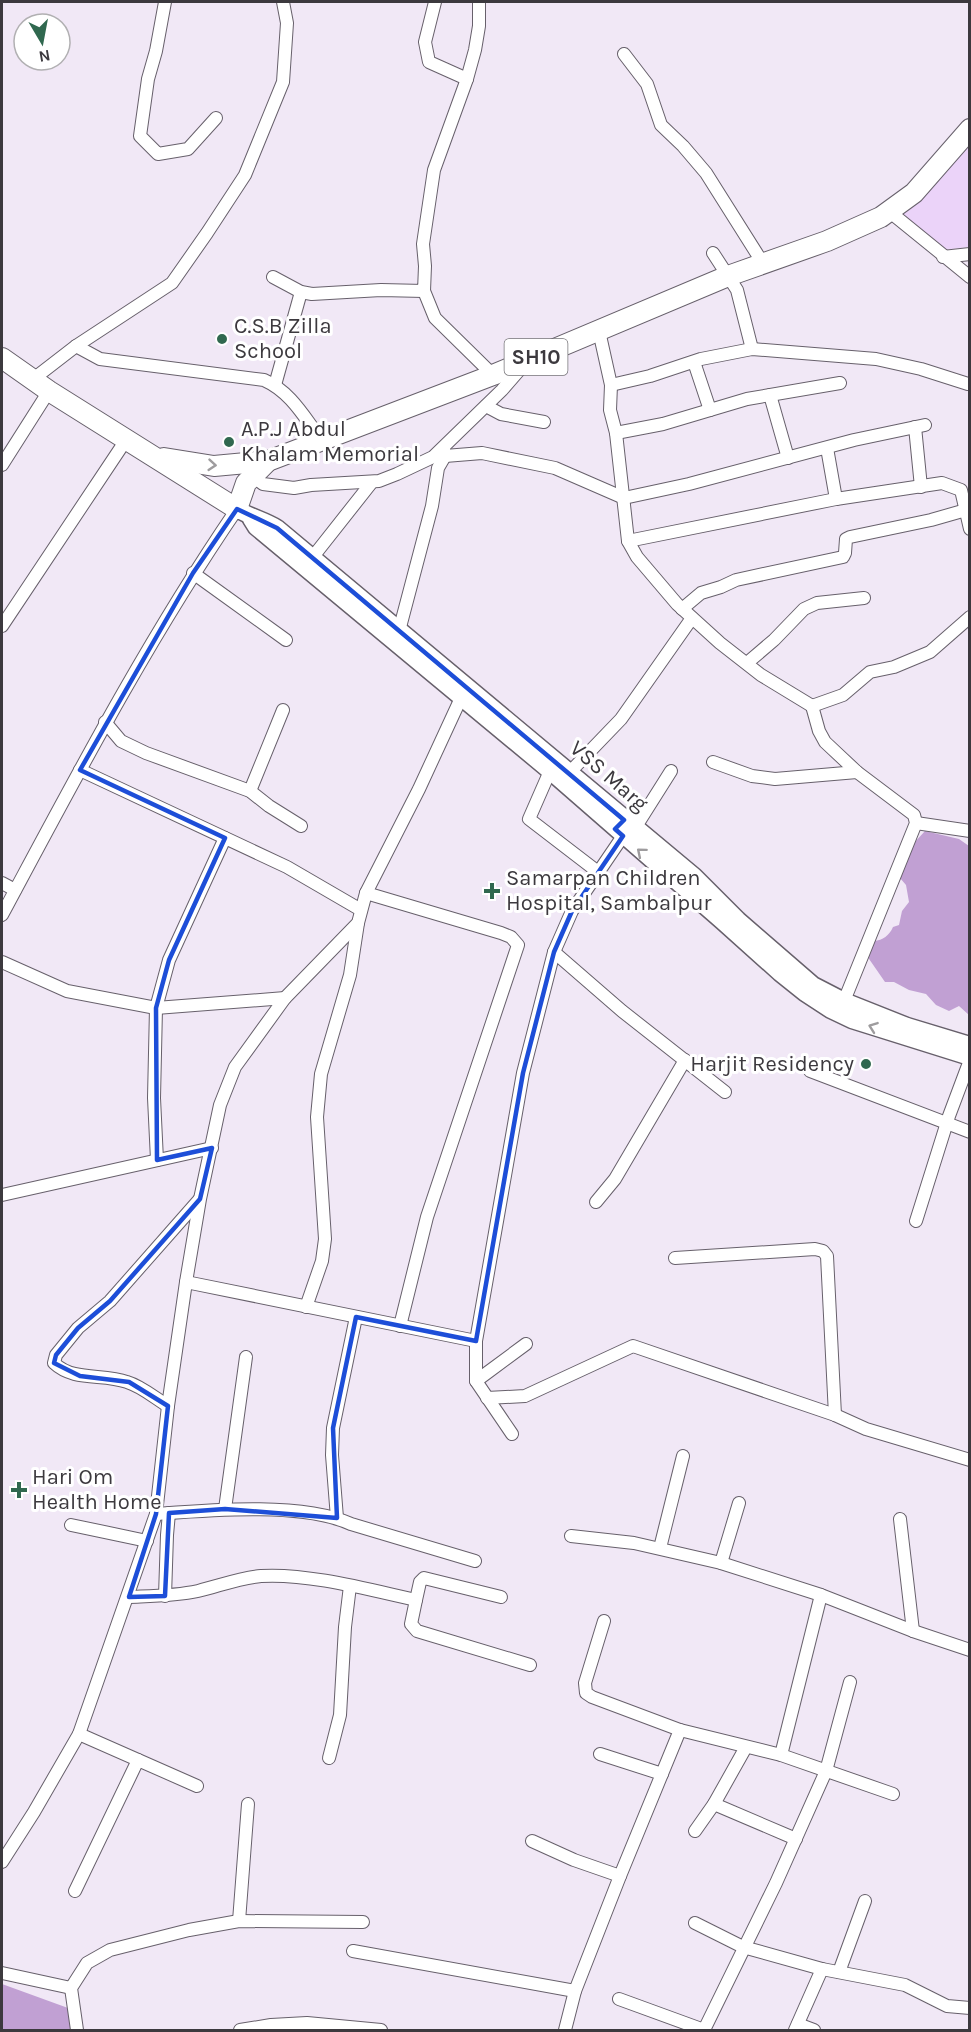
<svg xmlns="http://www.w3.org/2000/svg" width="971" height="2032" font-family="Karla,sans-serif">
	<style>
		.green { fill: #ebd3f9 }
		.water { fill: #c1a0d3 }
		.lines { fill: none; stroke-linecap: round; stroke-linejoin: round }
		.street-casing { stroke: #67606b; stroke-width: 14 }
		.secondary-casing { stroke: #67606b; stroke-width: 19 }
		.primary-casing { stroke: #67606b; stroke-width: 22 }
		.street { stroke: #fff; stroke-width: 12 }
		.secondary { stroke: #fff; stroke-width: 16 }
		.primary { stroke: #fff; stroke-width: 20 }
		.oneway { stroke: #9e9c9e }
		.marked { fill: none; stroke: #1d4ed8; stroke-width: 4.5; stroke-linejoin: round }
		.poi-dot { fill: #30684f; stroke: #fff; stroke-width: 2 }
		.labels { text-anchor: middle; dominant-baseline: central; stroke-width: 6; stroke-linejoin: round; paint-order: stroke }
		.shield { fill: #fff; stroke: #767478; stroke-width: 1.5 }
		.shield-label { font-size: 21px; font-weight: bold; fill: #3c393e }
		.poi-label { font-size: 22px; fill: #3c393e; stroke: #fff; text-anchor: start }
		.street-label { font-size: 22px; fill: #3c393e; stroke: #fff }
	</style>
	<rect width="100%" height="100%" fill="#f1e8f6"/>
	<path class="green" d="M969 143V247L943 250 899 214Z"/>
	<g class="water">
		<path d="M925 831 959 839 969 846V1015L959 1006 949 1011 936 1005 926 994 909 990 894 982H885L867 956 874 941C883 940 889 936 893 927L899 925 902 911 909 902 906 885 900 878 903 855Z"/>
		<path d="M2 1984 68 2008 72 2014 71 2030H2Z"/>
	</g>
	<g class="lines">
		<defs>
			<g id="street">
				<path d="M165 2 156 51 148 79 140 136 158 154 188 149 216 118"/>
				<path d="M435 2 425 42 429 62 467 79"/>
				<path d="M624 54 647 84 661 125 683 146 706 173 764 265"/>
				<path d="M890 212 970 277"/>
				<path d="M713 253 737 290 752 349"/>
				<path d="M943 257 970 254"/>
				<path d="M273 277 301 292 312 294 381 290 424 291 425 266 423 244 434 170 467 79 475 50 479 26V2"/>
				<path d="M424 291 435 318 493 375"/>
				<path d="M599 331 611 385 610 410 616 433 628 541 637 557 677 604 720 643 761 675 812 706 843 695 870 672 894 667 930 652 970 617"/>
				<path d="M76 346 100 359 264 380C291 392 304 417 321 439"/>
				<path d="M694 362 710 410"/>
				<path d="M32 380 76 346 172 283 207 233 245 175 283 82 287 23 283 2"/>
				<path d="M275 385 301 292"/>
				<path d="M611 385 650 376 701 359 752 349 876 359 921 369 968 384"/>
				<path d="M770 395 788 458"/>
				<path d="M486 406 501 414 544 422"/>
				<path d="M915 427 921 487"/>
				<path d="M616 433 663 424 747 399 840 383"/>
				<path d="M827 448 836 499"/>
				<path d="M445 456 482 453 555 468 624 498 689 484 854 440 925 425"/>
				<path d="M2 465 49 391"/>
				<path d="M252 476 263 484 294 488 311 485 379 481 397 474 433 457 502 390 522 367"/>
				<path d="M628 541 836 499 942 483 961 490 970 529"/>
				<path d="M312 558 372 482"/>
				<path d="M193 573 286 640"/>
				<path d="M682 609 701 593 721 587 736 580 843 557 845 553 846 539 850 537 931 520 966 510"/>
				<path d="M2 626 126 440"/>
				<path d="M399 631 432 506 438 468 445 456 444 450"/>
				<path d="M747 663 774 640 804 609 817 603 864 598"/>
				<path d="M812 706 819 731 825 742 857 772 914 815 916 823 844 1001"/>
				<path d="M105 722 121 741 146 753 250 791 269 806 301 826"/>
				<path d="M713 762 752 776 775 779 857 772"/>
				<path d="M80 770 287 867 361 910"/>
				<path d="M550 771 529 819 598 872"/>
				<path d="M570 772 621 719 692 618"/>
				<path d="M250 791 283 710"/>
				<path d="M916 823 970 831"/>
				<path d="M635 828 671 771"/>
				<path d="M2 883 15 890"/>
				<path d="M366 893 501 933 511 937 518 945 427 1217 400 1326"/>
				<path d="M2 915C76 777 148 639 237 509"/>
				<path d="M554 952 622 1011 725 1092"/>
				<path d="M2 962 67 991 156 1008 285 998"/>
				<path d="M810 1071 970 1132"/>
				<path d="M157 1160 154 1098 156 1008 169 960 225 838"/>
				<path d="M2 1195 212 1148"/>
				<path d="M596 1202 615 1179 685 1060"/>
				<path d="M916 1221 949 1116 970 1060"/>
				<path d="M675 1258 815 1249 823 1251 827 1256 835 1415"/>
				<path d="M186 1282 476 1341"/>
				<path d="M306 1307 322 1261 325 1239 317 1117 321 1074 350 975 358 923"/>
				<path d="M476 1381 526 1344"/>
				<path d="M487 1398 525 1396 633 1346 835 1415 866 1429 970 1460"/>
				<path d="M168 1406C155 1398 141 1386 127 1382 103 1373 74 1382 54 1363L56 1355 78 1328 110 1301 199 1200"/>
				<path d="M512 1434 476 1381V1341L523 1073 554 952 572 911 623 836"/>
				<path d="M225 1509 246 1357"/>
				<path d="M156 1514C210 1510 302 1502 351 1524L475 1561"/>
				<path d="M337 1518 332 1455 333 1428 356 1317"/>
				<path d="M900 1519 913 1631"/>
				<path d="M71 1525 147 1541"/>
				<path d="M571 1536 634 1543 721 1563 821 1595 913 1631 970 1650"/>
				<path d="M660 1548 683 1456"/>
				<path d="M721 1563 739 1503"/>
				<path d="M165 1596 167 1535 169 1513"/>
				<path d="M129 1597C152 1596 175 1596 198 1591 219 1586 239 1578 261 1576 308 1573 370 1590 416 1600L411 1624 417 1631 530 1665"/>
				<path d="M416 1600 420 1582 424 1578 501 1597"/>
				<path d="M604 1621 585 1683 586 1693 592 1697 680 1730 781 1755 893 1794"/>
				<path d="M79 1734 197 1786"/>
				<path d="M600 1754 662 1774"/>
				<path d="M781 1755 821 1595"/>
				<path d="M329 1758 340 1715 345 1627 350 1586"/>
				<path d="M714 1804 796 1839"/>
				<path d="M695 1831 714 1804 746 1747"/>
				<path d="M532 1841 574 1860 620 1876"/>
				<path d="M2 1862 34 1812 79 1734 156 1514 168 1406 186 1282 200 1199 220 1105 235 1067 285 998 358 923 366 893 419 789 461 698"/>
				<path d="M75 1891 138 1760"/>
				<path d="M239 1921 248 1804"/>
				<path d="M695 1923 743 1947 822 1969 905 1985 947 2006 970 2008"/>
				<path d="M353 1951 575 1991"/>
				<path d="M839 1972 865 1901"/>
				<path d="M2 1973 71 1988"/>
				<path d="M619 1999 704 2030"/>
				<path d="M798 2024 814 2030"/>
				<path d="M77 2030 71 1988 87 1963 110 1950 189 1930 239 1921 363 1922"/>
				<path d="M240 2030 271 2025 307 2023 381 2030"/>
				<path d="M565 2030 575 1991 620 1876 680 1730"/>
				<path d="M704 2030 776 1883 826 1771 850 1682"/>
				<path d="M795 2030 822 1969"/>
			</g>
			<g id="secondary">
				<path d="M237 509C250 517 264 520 277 528L694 876 738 920 813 985 844 1001 907 1026 970 1045"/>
				<path d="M251 519 256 527 550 771 722 921 780 973 805 993 831 1010 852 1020 970 1057"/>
			</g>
			<g id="primary">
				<path d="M2 358 49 391 237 509 246 483 268 461 493 375 728 276 827 241 881 217 914 193 970 129"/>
				<path d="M164 458 214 466 268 461"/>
			</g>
		</defs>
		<use href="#street" class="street-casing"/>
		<use href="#secondary" class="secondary-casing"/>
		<use href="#primary" class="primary-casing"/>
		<use href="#street" class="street"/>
		<use href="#secondary" class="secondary"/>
		<use href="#primary" class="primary"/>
	</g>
	<defs><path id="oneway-chevron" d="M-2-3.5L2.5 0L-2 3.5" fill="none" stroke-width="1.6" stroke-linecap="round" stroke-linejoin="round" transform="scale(1.5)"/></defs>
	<g class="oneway">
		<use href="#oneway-chevron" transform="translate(212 465) rotate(5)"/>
		<use href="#oneway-chevron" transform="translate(641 852) rotate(-140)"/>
		<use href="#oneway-chevron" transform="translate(873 1027) rotate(-160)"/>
	</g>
	<path class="marked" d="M237 509 277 528 624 820 615 829 623 836 572 911 554 952 523 1073 476 1341 356 1317 333 1428 337 1518 225 1509 169 1513 165 1596 129 1597 156 1514 168 1406 129 1382 80 1376 54 1363 56 1355 78 1328 110 1301 200 1199 212 1148 157 1160 156 1008 169 960 225 838 80 770 193 573Z"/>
	<g class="poi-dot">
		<circle cx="222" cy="339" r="6"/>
		<circle cx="229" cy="442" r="6"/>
		<path d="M489 882h6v6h6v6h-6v6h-6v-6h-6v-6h6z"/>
		<circle cx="866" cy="1064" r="6"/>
		<path d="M16 1481h6v6h6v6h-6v6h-6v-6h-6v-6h6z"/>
	</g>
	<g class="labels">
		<rect class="shield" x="504.5" y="339" width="63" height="36" rx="4.5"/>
		<g class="shield-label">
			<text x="536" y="357">SH10</text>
		</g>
		<g class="poi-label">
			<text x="234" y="326">C.S.B Zilla<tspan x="234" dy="25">School</tspan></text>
			<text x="241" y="429">A.P.J Abdul<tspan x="241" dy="25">Khalam Memorial</tspan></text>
			<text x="506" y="878">Samarpan Children<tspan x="506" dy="25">Hospital, Sambalpur</tspan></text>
			<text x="854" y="1064" text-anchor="end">Harjit Residency</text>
			<text x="32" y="1477">Hari Om<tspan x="32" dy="25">Health Home</tspan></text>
		</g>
		<g class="street-label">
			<text transform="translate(609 776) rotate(41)">VSS Marg</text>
		</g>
	</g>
	<rect width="971" height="2032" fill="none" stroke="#3c393e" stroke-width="6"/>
	<g transform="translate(42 42) rotate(170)"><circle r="28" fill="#ffffff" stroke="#b1b0b2" stroke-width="1.5"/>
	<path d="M0-4.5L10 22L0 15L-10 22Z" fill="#30684f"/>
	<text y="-9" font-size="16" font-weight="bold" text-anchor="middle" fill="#3c393e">N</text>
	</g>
</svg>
